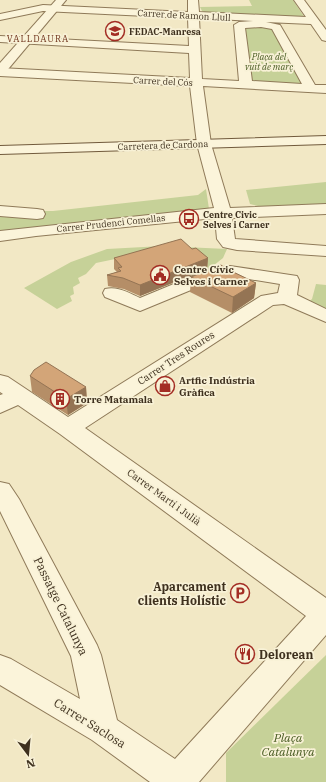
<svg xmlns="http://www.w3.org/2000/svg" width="326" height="782" font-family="'IBM Plex Serif',serif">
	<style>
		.green { fill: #c6d198 }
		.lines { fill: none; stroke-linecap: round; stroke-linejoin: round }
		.minor-casing { stroke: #8f7a59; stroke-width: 2 }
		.tertiary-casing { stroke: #8f7a59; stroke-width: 2 }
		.secondary-casing { stroke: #715a3c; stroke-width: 2 }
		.minor { fill: #fbf4da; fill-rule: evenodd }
		.tertiary { fill: #fbf4da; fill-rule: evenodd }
		.secondary { fill: #fbf4da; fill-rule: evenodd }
		.wall { fill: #b58e67 }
		.shaded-wall { fill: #947454 }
		.building { fill: #d3a578; stroke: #947454 }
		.labels { text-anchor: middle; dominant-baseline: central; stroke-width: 3.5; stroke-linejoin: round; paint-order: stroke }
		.far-street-label { font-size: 9px; fill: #3e301e; stroke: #f8f1d6 }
		.far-poi-label { font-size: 9px; font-weight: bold; fill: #3e301e; stroke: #f8f1d6; text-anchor: start }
		.far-neighbourhood-label { font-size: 9px; letter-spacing: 1px; fill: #6e321a; stroke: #f8f1d6 }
		.far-park-label { font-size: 9px; font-style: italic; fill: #495c23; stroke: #f8f1d6 }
		.poi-label { font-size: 10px; font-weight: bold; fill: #3e301e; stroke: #f8f1d6; text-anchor: start }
		.street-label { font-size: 10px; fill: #3e301e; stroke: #f8f1d6 }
		.near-poi-label { font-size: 12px; font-weight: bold; fill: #3e301e; stroke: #f8f1d6; text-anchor: end }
		.near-street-label { font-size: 12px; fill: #3e301e; stroke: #f8f1d6 }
		.near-park-label { font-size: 12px; font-style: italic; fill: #495c23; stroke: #f8f1d6 }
	</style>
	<rect width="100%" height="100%" fill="#f2e8c5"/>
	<g class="green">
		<path d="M249 0H293L305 18 206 13 202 11 200 7 252 6Z"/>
		<path d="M243 27H271L304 85 252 81Z"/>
		<path d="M326 182V205L262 207 250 204 246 190Z"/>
		<path d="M206 189 209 209 72 223 0 232V208L39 211H53L198 195Z"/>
		<path d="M162 246 120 258 96 263 86 274 78 278 80 283 73 287 74 294 70 296 72 301 57 309 24 288 71 262 107 249Z"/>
		<path d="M184 247 227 249 223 258 209 269Z"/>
		<path d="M316 284 326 285V312L307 303 312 299Z"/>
		<path d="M326 655V782H226V753Z"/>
	</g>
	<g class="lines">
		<defs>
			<g id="minor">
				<path d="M188 0H198L199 12 306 17 294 0H304L326 30V41L322 40 311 24 266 22 280 25 315 85H326V93L203 86 211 144 230 208 326 204V214L232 218 235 239 326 246V256L237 250 223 247 217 239 215 218 36 236 0 241V231L214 208 197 144 190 86 0 76V68L190 78 189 53 0 42V36L189 46 188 18 43 11 0 20V14L43 5 188 12ZM199 18 253 21 239 22 234 25 239 81 202 79ZM261 27 272 29 302 84 252 81 245 28Z"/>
				<path d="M0 206 37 209 43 210 45 214 43 218 37 219 0 216Z"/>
				<path d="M230 266 297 276 299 280 297 295 326 309V322L284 304 273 305 85 428 326 598V635L199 782H150L92 740 0 685V655L11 659 80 699 71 656 0 511V482L9 484 19 499 97 645 101 655 117 720 175 759 306 616 60 434 18 405 0 413V395L3 394 0 392V375L8 377 68 417 261 296 278 293 280 284 230 276 220 278 140 311 105 297 103 293 105 289C118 286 129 293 140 298L210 269Z"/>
			</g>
			<path id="tertiary" d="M56 0H66L4 74 0 75V63Z"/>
			<path id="secondary" d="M326 136V144L0 154V146Z"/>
		</defs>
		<use href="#minor" class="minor-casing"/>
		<use href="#tertiary" class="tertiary-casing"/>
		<use href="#secondary" class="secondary-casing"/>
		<use href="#minor" class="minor"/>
		<use href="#tertiary" class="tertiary"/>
		<use href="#secondary" class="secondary"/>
	</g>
	<g class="wall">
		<path d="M192 249 208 258 207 269 140 296 124 289 108 286 107 275 117 272 114 269V258Z"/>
		<path d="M225 268 256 283 254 298 232 313 190 292 191 277Z"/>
		<path d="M30 376 86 387 87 403 68 415 32 392Z"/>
	</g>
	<g class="shaded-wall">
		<path d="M208 258 207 269 140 296V285Z"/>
		<path d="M256 283 254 298 232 313 233 297Z"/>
		<path d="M86 387 87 403 68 415 66 399Z"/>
	</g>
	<g class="building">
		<path d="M181 239 192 249 196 248 208 258 140 285 123 278 107 275 121 271 118 268 122 267 114 258Z"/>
		<path d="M221 265 225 268 256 283 233 297 191 277Z"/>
		<path d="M46 362 86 387 66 399 30 376 34 370Z"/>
	</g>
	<defs>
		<symbol id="school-ring" viewBox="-11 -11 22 22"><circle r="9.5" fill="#f8f1d6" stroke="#a32d24" stroke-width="1.5"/><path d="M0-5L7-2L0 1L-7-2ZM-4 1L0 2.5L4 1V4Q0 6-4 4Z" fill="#a32d24"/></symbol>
		<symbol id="bus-ring" viewBox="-11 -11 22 22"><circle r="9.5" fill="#f8f1d6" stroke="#a32d24" stroke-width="1.5"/><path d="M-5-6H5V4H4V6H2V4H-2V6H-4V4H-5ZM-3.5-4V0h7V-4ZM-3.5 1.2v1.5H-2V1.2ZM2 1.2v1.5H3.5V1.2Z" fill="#a32d24"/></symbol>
		<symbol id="civic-ring" viewBox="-11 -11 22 22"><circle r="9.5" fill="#f8f1d6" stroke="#a32d24" stroke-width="1.5"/><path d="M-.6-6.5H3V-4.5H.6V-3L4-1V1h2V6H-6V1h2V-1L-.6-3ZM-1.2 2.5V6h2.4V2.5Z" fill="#a32d24"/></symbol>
		<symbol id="shop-ring" viewBox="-11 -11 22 22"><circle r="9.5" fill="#f8f1d6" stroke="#a32d24" stroke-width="1.5"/><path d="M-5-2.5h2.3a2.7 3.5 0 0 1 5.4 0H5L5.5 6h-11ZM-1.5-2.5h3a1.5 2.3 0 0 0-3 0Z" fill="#a32d24"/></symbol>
		<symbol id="building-ring" viewBox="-11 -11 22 22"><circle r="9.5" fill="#f8f1d6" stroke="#a32d24" stroke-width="1.5"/><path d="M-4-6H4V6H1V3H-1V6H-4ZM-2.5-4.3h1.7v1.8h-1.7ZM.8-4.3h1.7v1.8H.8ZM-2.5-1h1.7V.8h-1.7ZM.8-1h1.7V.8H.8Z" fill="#a32d24"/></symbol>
		<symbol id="parking-ring" viewBox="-11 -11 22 22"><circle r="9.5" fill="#f8f1d6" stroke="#a32d24" stroke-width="1.5"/><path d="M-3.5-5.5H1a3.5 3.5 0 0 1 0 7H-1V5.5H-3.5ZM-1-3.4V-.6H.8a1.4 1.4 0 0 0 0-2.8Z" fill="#a32d24"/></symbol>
		<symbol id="restaurant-ring" viewBox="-11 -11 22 22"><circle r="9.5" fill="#f8f1d6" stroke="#a32d24" stroke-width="1.5"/><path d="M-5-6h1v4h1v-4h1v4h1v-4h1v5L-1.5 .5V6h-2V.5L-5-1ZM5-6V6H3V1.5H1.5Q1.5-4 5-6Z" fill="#a32d24"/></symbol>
	</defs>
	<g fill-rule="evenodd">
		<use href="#school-ring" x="104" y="20" width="22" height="22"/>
		<use href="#bus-ring" x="178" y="208" width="22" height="22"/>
		<use href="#civic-ring" x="149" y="264" width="22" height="22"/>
		<use href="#shop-ring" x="154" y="375" width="22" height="22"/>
		<use href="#building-ring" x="49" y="388" width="22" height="22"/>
		<use href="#parking-ring" x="229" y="582" width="22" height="22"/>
		<use href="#restaurant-ring" x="234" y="643" width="22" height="22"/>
	</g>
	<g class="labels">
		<g class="far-street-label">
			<text transform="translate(184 15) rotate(3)">Carrer de Ramon Llull</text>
			<text transform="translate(163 81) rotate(3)">Carrer del Cós</text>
			<text transform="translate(163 145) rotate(-2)">Carretera de Cardona</text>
			<text transform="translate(111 223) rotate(-6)">Carrer Prudenci Comellas</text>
		</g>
		<g class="far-poi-label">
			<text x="129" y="31">FEDAC-Manresa</text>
			<text x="203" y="214">Centre Civic<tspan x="203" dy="10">Selves i Carner</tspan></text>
		</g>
		<g class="far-neighbourhood-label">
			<text x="38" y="38">VALLDAURA</text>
		</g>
		<g class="far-park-label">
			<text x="269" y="56">Plaça del<tspan x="269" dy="10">vuit de març</tspan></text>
		</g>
		<g class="poi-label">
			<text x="174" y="269">Centre Cívic<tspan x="174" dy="12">Selves i Carner</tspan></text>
			<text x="179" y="380">Artfic Indústria<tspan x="179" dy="12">Gràfica</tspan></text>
			<text x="74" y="399">Torre Matamala</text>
		</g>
		<g class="street-label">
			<text transform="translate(176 358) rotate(-33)">Carrer Tres Roures</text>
			<text transform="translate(164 497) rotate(36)">Carrer Martí i Julià</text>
		</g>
		<g class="near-poi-label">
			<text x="226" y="586">Aparcament<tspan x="226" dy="14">clients Holístic</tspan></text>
			<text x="259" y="654" text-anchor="start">Delorean</text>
		</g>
		<g class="near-street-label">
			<text transform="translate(61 606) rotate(64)">Passatge Catalunya</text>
			<text transform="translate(90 723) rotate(32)">Carrer Saclosa</text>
		</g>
		<g class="near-park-label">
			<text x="288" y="737">Plaça<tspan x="288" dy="14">Catalunya</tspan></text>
		</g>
	</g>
	<g transform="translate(28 754) rotate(164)" stroke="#f8f1d6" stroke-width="3" paint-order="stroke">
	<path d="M0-3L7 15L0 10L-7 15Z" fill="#3e301e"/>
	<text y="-6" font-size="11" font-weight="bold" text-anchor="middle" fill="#3e301e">N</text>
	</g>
</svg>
